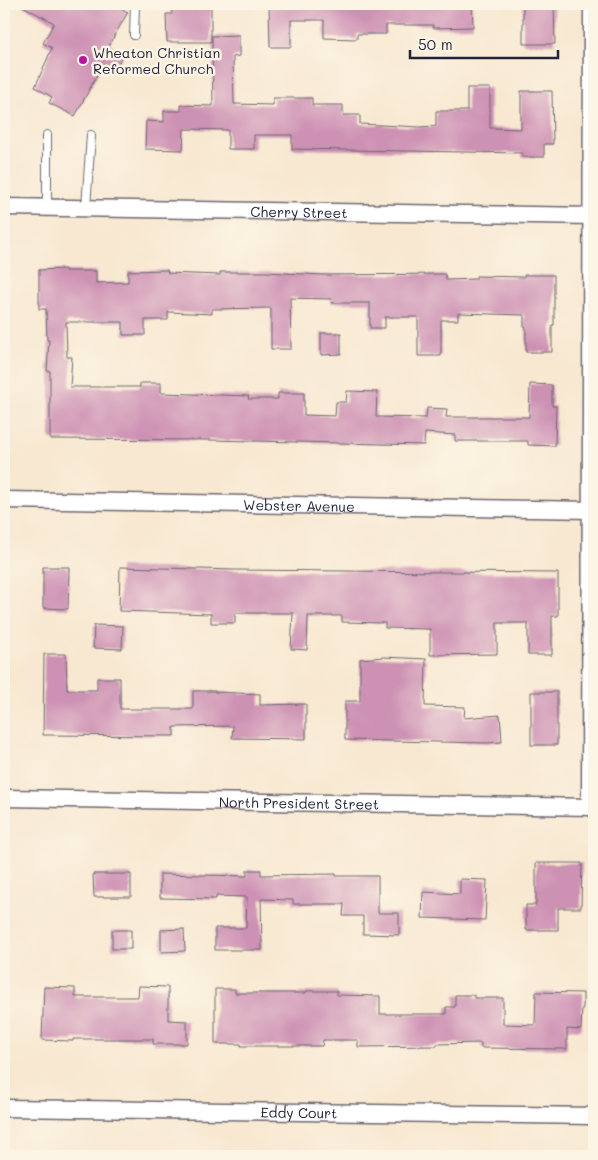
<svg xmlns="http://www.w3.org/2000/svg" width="598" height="1160" font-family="Mali,sans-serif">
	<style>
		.building { fill: #cd91b4 }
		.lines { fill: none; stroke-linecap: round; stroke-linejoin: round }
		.service-casing { stroke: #6d6770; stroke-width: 10 }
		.minor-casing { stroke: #6d6770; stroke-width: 19 }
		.service { stroke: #fff; stroke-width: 8 }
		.minor { stroke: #fff; stroke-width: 16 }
		.poi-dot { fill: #b5179e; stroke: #fcf5e5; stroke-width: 2 }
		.labels { text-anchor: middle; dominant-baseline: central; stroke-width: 5; stroke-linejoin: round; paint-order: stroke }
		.poi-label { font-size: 14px; fill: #22223b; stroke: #fcf5e5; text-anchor: start }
		.street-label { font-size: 14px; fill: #22223b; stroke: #fcf5e5 }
	</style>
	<rect width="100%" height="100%" fill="#fcf5e5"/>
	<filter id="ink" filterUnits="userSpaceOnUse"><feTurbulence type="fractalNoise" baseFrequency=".02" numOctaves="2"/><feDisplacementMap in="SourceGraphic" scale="10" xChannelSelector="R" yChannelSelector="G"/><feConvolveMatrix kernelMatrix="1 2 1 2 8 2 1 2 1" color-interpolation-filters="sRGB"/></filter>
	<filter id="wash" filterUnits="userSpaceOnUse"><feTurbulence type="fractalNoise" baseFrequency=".0096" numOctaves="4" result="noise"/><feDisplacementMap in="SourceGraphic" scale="20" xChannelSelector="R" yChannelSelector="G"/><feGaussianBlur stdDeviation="1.12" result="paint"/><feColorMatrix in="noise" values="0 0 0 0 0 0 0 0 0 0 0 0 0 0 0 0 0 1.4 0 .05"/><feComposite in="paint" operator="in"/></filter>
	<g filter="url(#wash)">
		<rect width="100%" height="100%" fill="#f8e8d1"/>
		<g id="blocks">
			<g class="building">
				<path d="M19 4H113L128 12 108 47 123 54 114 72 102 66 75 116 49 103 52 97 35 87 52 48 43 43 54 23Z"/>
				<path d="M172 4H211V42H167L166 14H172Z"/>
				<path d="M269 4H472L473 27 433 28V25H386V34H357V39L324 38V20H291V47H270Z"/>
				<path d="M523 4H554L555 44H523Z"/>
				<path d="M239 35V56L233 57 234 104 273 105V98H312V105H343V115H360V124L420 127 436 126V111H467V88H490V128L521 129V91H552L553 144H544V157H522V153L292 149V135H254V149H228V130L184 129 183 150 145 149 146 121 164 122V111H181V105L213 106 212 36Z"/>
				<path d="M65 269V271H96V283L128 282V271L167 270 168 273 220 275V272H265L324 275 445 274 446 280 476 279V276L524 277V275H554V325H552V352H526V328L524 327V315L458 313V320H441V356H418V317H385V328H370V303H331L332 299 290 298 291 349H271V308L212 309V314L168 312V320H145V335H123V322H66L67 357H72L70 387H140V383H161V393L249 396 248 399H278V393H304V415L335 416 336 402H346L347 391 377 392 376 417 426 418 427 408 447 409 446 417H529L530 384 552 385V406H556L555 446 528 445V441H455V435L425 433 424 445 211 440 50 439V371H47L49 340H47L46 309H39V270Z"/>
				<path d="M321 333H341V354L321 355Z"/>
				<path d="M43 567H69L68 609 43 608Z"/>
				<path d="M120 567 236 570 558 573V616H552V655H528V623H497V654L430 655V629L385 628V623L342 622V616H308L307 650 291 649 293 613H235V623H211V614L119 611Z"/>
				<path d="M94 625 123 626 122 649 93 648Z"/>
				<path d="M44 654H66L67 690H97V678H120V709H193V691H215V692L260 694V705L306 704V739L232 738 233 726 174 727V736L43 735Z"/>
				<path d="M384 657 426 659 425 706 465 707 464 718 500 715 502 742 487 743 345 740V701H360V659Z"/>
				<rect x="531" y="692" width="26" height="53"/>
				<path d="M536 863H582L581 908H558V930H526V905H536Z"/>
				<path d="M247 870H261V875L336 874V876H378V913H399V935L363 934V916H343L344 904H293V900L261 899 262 950H215V928H246L247 897 216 896V899L160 898V874L247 876Z"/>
				<path d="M93 874H131V897H94Z"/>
				<path d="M460 879 487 880 485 920 422 918 423 892 460 894Z"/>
				<path d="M184 929 185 951 161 952V930Z"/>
				<rect x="112" y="930" width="19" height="19"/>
				<path d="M139 986 168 987V1020L187 1021V1044H153V1039H73V1041L42 1040 44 987 75 988V997H138Z"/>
				<path d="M215 989H235V993H306V991H337V995L380 996V1014H446V1007H455V995H474V998H503V1024L535 1025 536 992 583 993V1008H582L581 1030 567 1029V1049L481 1048V1043L437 1044V1046L358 1047V1040H323L322 1046H241V1044H215Z"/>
			</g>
		</g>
	</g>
	<g filter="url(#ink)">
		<use href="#blocks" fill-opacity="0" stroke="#6d6770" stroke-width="1"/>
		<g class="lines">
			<defs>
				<g id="service">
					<path d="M134 35 135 4"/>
					<path d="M47 135V208"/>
					<path d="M86 208 91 135"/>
				</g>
				<g id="minor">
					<path id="s1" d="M4 207 594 216"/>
					<path id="s2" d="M4 500 594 510"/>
					<path id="s3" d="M4 798 594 807"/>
					<path d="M590 807 592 4"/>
					<path id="s4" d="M4 1108 594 1116"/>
				</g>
			</defs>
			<use href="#service" class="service-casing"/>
			<use href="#minor" class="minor-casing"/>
			<use href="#service" class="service"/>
			<use href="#minor" class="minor"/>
		</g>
	</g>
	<circle class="poi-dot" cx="83" cy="60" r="5"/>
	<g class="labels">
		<g class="poi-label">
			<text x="93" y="52">Wheaton Christian<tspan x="93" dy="16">Reformed Church</tspan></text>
		</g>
		<g class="street-label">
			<text stroke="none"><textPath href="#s1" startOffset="295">Cherry Street</textPath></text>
			<text stroke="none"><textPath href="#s2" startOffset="295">Webster Avenue</textPath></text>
			<text stroke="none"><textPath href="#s3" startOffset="295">North President Street</textPath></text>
			<text stroke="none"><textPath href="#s4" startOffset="295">Eddy Court</textPath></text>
		</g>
	</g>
	<rect width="598" height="1160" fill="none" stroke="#fcf5e5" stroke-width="20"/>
	<path d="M410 50v8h148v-8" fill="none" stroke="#22223b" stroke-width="2.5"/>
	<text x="418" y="50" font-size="15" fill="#22223b" stroke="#fcf5e5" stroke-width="4" paint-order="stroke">50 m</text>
</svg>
